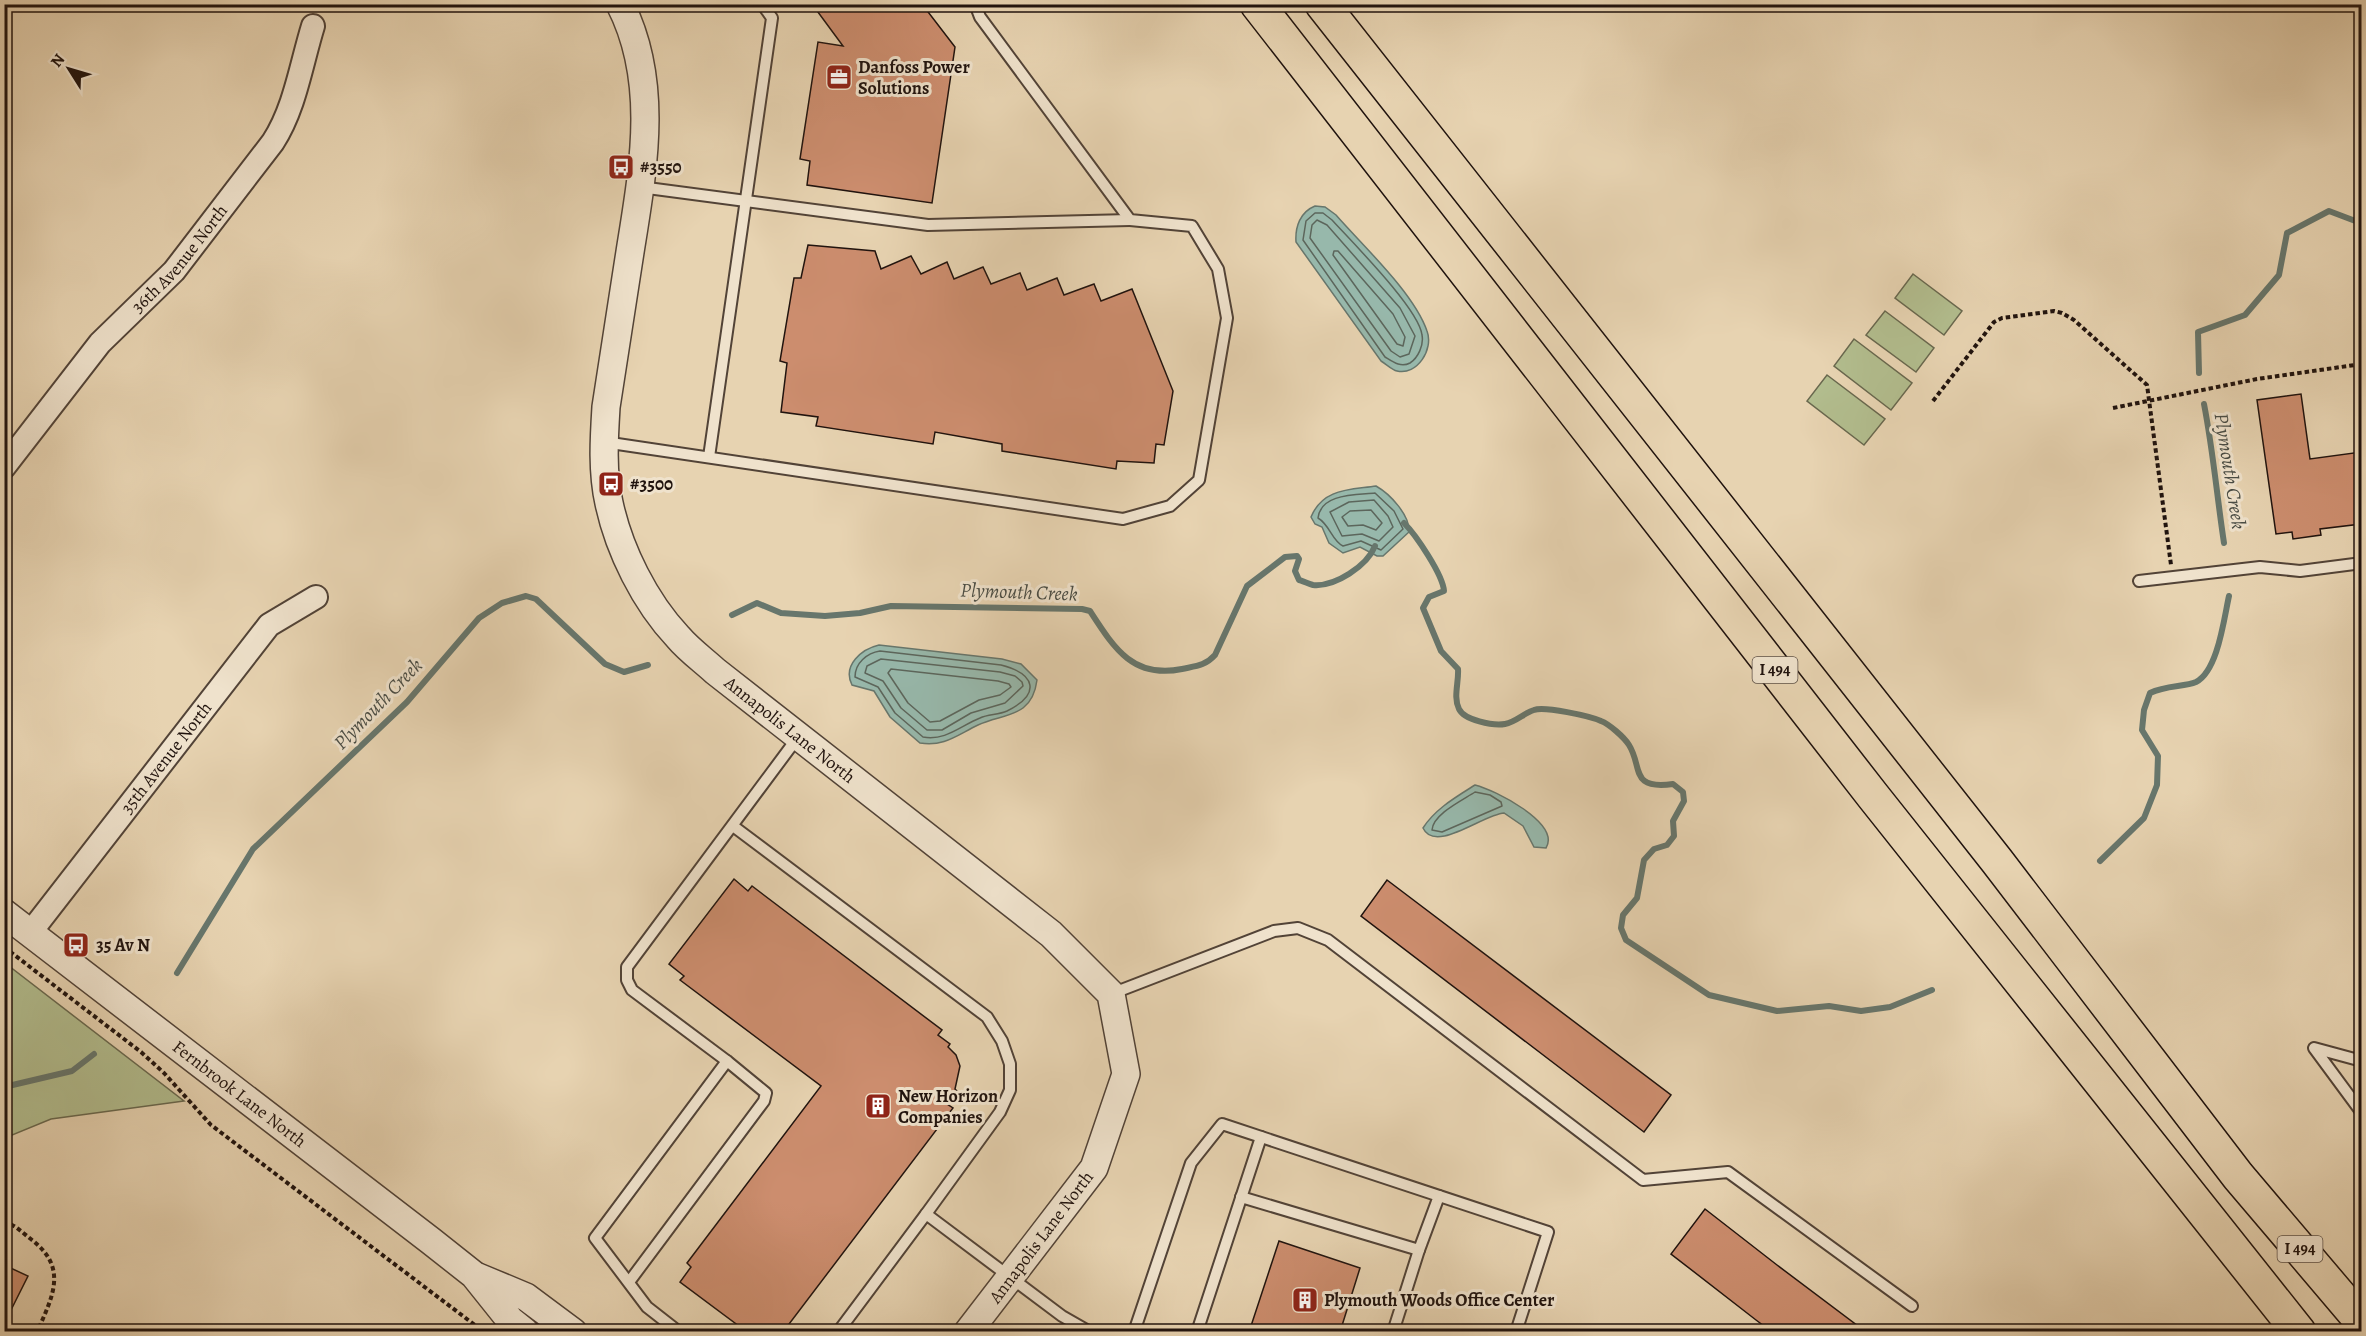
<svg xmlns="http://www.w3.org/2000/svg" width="2366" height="1336" font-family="Alegreya,serif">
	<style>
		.green { fill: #b2bd8e; stroke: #69684e; stroke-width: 1.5 }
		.water { fill: #97b8ab; stroke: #67766c; stroke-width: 1.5 }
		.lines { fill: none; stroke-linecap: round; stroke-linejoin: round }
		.shore { stroke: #5c665c; stroke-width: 1.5 }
		.stream { stroke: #67766c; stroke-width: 6 }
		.building { fill: #cc8d6e; stroke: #20130e; stroke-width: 1.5 }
		.service-casing { stroke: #524337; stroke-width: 14 }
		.minor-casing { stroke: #524337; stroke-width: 26 }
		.tertiary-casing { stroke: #524337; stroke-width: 30 }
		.motorway-casing { stroke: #20130e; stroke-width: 36 }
		.path { stroke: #20130e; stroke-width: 4; stroke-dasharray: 4.5 3; stroke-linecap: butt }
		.service { stroke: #efe2cc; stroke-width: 10 }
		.minor { stroke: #efe2cc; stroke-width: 22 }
		.tertiary { stroke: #efe2cc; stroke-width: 27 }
		.motorway { stroke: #e7d3b1; stroke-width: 33 }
		.labels { text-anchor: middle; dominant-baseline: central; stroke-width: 6; stroke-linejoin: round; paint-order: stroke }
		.shield { fill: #efe2cc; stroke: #5e5147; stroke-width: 1.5 }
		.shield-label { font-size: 16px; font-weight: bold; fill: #20130e }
		.poi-label { font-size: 18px; font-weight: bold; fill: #20130e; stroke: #efe2cc; text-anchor: start }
		.street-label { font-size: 18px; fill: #20130e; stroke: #efe2cc }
		.water-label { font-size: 20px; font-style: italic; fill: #4a4d45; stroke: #efe2cc }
	</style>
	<rect width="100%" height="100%" fill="#e7d3b1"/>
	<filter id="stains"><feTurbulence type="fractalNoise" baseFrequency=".00333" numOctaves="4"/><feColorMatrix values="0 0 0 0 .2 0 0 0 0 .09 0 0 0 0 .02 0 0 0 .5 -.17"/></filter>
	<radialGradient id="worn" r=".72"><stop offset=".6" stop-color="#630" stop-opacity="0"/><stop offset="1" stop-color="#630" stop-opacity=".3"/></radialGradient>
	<g class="green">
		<path d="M1913 274 1962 311 1944 335 1895 298Z"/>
		<path d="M1885 311 1934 348 1916 372 1866 335Z"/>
		<path d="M1854 339 1912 383 1891 410 1834 366Z"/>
		<path d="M1827 375 1885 419 1864 445 1807 401Z"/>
		<path d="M4 963H5L184 1101 51 1119 5 1138Z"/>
	</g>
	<g class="water">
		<path d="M1315 206 1325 207 1336 215C1363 246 1414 293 1427 331 1434 349 1417 376 1397 371 1392 370 1386 364 1381 361L1296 242C1295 227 1300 212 1315 206Z"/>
		<path d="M1376 486C1390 494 1410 515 1409 532L1383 556H1377L1360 547 1343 553 1329 543 1322 527 1315 524 1311 517C1323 488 1350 490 1376 486Z"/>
		<path d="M879 645 1002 659 1021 664 1037 680C1032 719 1003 713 978 725 957 735 944 747 920 743L890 717 874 691 852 685C842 665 862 649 879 645Z"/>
		<path d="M1475 785C1495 790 1561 823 1546 848L1534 847 1523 826 1504 813C1484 814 1435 854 1423 828 1435 809 1456 797 1475 785Z"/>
	</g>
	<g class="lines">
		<g class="shore">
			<path d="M1315 213H1323L1332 220C1352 242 1419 309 1422 335 1424 345 1418 358 1410 363 1401 368 1393 362 1385 357L1303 240 1306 221Z"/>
			<path d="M1317 220 1327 225 1400 308 1415 336 1409 354 1400 357 1391 351 1310 238 1312 225Z"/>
			<path d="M1334 251H1338L1393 314 1405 337 1403 346 1397 344 1333 255Z"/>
			<path d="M1375 493 1394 511 1403 529 1381 550 1361 541 1343 546C1332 541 1330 525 1318 518 1321 493 1357 495 1375 493Z"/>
			<path d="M1374 500 1388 516 1393 527 1379 541 1362 534 1342 536 1330 512 1349 502Z"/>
			<path d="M1371 510 1382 523 1376 530 1363 525 1348 526 1342 517 1350 511Z"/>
			<path d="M880 651 1001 665C1036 674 1041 694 1007 711 998 715 988 714 980 718 960 726 946 741 923 737L895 713 878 687 855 677C855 663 867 653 880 651Z"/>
			<path d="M881 659 1000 672 1015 676 1022 682 1023 686 1005 703 971 713 942 730H927L901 708 883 681 865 673 867 666Z"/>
			<path d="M891 669 998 681 1009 684 1011 687 1000 695 979 700 940 721 930 722 908 703 888 673Z"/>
			<path d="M1475 792 1490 795 1501 802 1502 806 1442 832 1432 830C1433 814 1463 800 1475 792Z"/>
		</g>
		<g class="stream">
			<path d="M2199 373 2198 332 2245 315 2279 275 2287 233 2329 211 2358 222 2362 226"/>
			<path d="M2204 404C2213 450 2217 497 2224 543"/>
			<path d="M1404 523C1416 535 1443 575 1444 591L1429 597 1423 608 1441 651 1458 669C1459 682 1453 697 1459 709 1464 720 1493 726 1505 724 1516 722 1524 713 1534 710 1544 706 1590 716 1601 721 1609 724 1624 737 1629 745 1643 767 1629 790 1673 784L1683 792 1684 801 1673 821 1674 836 1667 845 1654 849 1644 860 1637 898 1623 915 1621 928 1626 940 1709 995 1777 1011 1829 1006 1861 1011 1890 1007 1932 990"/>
			<path d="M732 615 757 603 781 613 825 616 860 613 891 606 1082 609 1090 611C1114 648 1133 679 1182 669 1196 666 1205 666 1215 655L1247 586 1285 557 1297 556 1299 559 1295 571 1299 580C1303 581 1309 584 1313 585 1335 587 1367 566 1375 546"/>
			<path d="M2100 861 2144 818 2157 785 2158 756 2142 730 2144 710 2150 693C2166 685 2184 687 2196 682 2218 671 2224 618 2229 596"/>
			<path d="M177 973 253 849 407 702 479 618 502 603 526 596 536 599 605 664 624 672 648 665"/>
			<path d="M4 1087 72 1071 94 1054"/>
		</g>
	</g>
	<g class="building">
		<path d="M812 4H922L955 47 932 203 807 185 810 161 800 159 818 42 843 46Z"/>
		<path d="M808 245 875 251 881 269 911 256 921 274 947 262 954 279 983 267 991 284 1020 273 1027 290 1057 278 1064 295 1094 284 1101 301 1132 289 1173 391 1164 445 1156 444 1154 463 1117 461 1116 469 1002 451V444L935 432 933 444 816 426 818 417 781 412 787 363 780 361 794 278H801Z"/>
		<path d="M2301 394 2310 459 2361 452V524L2320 529 2321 535 2293 539 2292 532 2276 534 2257 400Z"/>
		<path d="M734 879 748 891 752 886 942 1030 938 1035 950 1044 948 1047 956 1055 960 1066 955 1089 957 1091 947 1104 953 1108 783 1332H747L680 1282 691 1267 687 1263 821 1086 680 980 684 976 669 964Z"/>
		<path d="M1387 880 1671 1095 1644 1132 1361 916Z"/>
		<path d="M1705 1209 1777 1265 1866 1332H1772L1756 1320 1671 1254Z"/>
		<path d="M1279 1241 1360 1268 1340 1332H1249Z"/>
		<path d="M4 1265 28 1276 4 1324Z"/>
	</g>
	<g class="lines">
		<defs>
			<g id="service">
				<path d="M640 187 928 225 1130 220"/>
				<path d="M604 442 1123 519 1170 506 1199 480 1227 318 1218 269 1192 226 1130 220 980 17 975 4"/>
				<path d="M709 457 772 18 762 4"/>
				<path d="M2139 581 2260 567 2300 571 2362 563"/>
				<path d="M733 826 987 1017 1002 1041 1010 1064V1090L1000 1112 926 1214"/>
				<path d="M1111 994 1274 931 1298 928 1328 940 1643 1180 1728 1172 1912 1306"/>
				<path d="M2362 1061 2314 1048 2362 1113"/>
				<path d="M1241 1197 1419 1250 1439 1196"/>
				<path d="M629 1282 764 1101 766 1093 727 1061"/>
				<path d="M679 1332 647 1307 595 1238 727 1061 632 990 627 980V967L798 737"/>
				<path d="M838 1332 926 1214 1062 1316 1090 1332"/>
				<path d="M1134 1332 1191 1163 1222 1124 1548 1232 1516 1332"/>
				<path d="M1197 1332 1261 1137"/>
				<path d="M1393 1332 1419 1250"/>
			</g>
			<g id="minor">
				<path id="s1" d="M4 467 100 343 174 271 273 142C295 108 301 65 313 26"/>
				<path id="s2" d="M30 933 269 625 316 597"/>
			</g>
			<g id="tertiary">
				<path id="s3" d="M620 4C660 82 643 170 630 252 622 304 614 355 606 407 604 439 602 472 609 503 619 550 645 602 678 637 689 650 703 660 715 671L1051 934 1111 994 1126 1074 1094 1168 968 1332"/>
				<path id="s4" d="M4 913 431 1241 474 1275 510 1320 525 1332"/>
				<path d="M478 1277 526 1297 573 1332"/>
			</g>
			<g id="motorway">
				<path d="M1257 4 1873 796 2299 1332"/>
				<path d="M1322 4 1997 861 2238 1176 2362 1322"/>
			</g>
		</defs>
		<use href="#service" class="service-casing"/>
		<use href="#minor" class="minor-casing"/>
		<use href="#tertiary" class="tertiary-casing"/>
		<use href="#motorway" class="motorway-casing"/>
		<g class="path">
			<path d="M1933 401 1994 322 2002 318 2054 311 2062 313 2074 320 2147 385 2171 565"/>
			<path d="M2113 408 2257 379 2362 364"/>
			<path d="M4 947 141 1052 164 1073 211 1125 484 1332"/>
			<path d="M4 1221C15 1225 23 1233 32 1240 68 1268 53 1296 37 1332"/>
		</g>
		<use href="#service" class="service"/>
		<use href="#minor" class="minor"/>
		<use href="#tertiary" class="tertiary"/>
		<use href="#motorway" class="motorway"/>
	</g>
	<defs>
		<symbol id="office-square" viewBox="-11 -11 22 22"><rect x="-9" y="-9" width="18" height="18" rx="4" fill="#8f2418" stroke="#efe2cc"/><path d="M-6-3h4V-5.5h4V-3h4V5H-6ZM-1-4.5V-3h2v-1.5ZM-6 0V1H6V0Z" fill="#fff"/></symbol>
		<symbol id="bus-square" viewBox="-11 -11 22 22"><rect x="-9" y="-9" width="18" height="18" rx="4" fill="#8f2418" stroke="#efe2cc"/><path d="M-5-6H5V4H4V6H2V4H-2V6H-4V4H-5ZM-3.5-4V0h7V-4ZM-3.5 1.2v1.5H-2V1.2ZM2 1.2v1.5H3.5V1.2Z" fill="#fff"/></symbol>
		<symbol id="building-square" viewBox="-11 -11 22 22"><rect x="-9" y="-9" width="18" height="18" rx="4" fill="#8f2418" stroke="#efe2cc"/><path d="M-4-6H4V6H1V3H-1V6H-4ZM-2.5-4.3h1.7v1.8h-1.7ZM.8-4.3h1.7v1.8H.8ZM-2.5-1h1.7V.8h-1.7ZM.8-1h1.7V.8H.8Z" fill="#fff"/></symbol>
	</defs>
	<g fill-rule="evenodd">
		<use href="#office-square" x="824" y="62" width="30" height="30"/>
		<use href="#bus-square" x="606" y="152" width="30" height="30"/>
		<use href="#bus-square" x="596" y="469" width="30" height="30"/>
		<use href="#bus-square" x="61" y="930" width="30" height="30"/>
		<use href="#building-square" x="863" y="1091" width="30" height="30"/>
		<use href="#building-square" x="1290" y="1285" width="30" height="30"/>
	</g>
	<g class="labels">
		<g class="shield">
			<rect x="1752.5" y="657" width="45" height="26" rx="4.5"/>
			<rect x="2277.5" y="1236" width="45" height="26" rx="4.5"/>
		</g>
		<g class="shield-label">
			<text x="1775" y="670">I 494</text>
			<text x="2300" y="1249">I 494</text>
		</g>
		<g class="poi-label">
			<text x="858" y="67">Danfoss Power<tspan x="858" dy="21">Solutions</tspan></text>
			<text x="640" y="167">#3550</text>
			<text x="630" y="484">#3500</text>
			<text x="96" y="945">35 Av N</text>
			<text x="898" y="1096">New Horizon<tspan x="898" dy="21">Companies</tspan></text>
			<text x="1324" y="1300">Plymouth Woods Office Center</text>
		</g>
		<g class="street-label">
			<text stroke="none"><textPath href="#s1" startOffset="273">36th Avenue North</textPath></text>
			<text stroke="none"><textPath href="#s3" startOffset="804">Annapolis Lane North</textPath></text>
			<text stroke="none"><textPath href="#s2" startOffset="222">35th Avenue North</textPath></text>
			<text stroke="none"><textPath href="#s4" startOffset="297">Fernbrook Lane North</textPath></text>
			<text transform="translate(1041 1237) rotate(-53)">Annapolis Lane North</text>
		</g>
		<g class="water-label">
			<text transform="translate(2230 471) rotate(81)">Plymouth Creek</text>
			<text transform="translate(1019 592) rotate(2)">Plymouth Creek</text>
			<text transform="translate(378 704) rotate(-46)">Plymouth Creek</text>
		</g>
	</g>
	<rect width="2366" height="1336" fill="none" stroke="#e7d3b1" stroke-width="24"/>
	<rect x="6" y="6" width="2354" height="1324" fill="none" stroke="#20130e" stroke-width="3"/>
	<rect x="12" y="12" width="2342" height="1312" fill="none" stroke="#20130e" stroke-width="1.5"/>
	<g transform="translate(69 69) rotate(307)" stroke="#efe2cc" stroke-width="4.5" paint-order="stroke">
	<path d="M0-4.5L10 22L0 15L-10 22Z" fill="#20130e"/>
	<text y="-9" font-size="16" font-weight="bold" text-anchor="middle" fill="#20130e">N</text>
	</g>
	<rect width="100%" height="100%" filter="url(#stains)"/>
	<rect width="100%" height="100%" fill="url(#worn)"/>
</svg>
